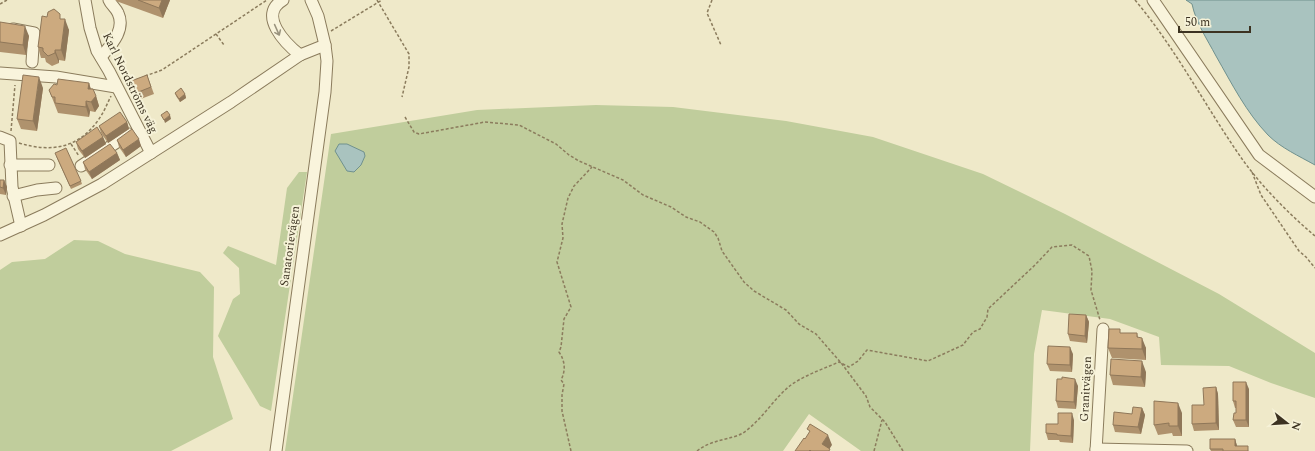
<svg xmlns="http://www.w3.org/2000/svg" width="1315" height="451" font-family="Spectral,serif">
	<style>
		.green { fill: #c0cd9c }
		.water { fill: #a9c3bf; stroke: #70918e }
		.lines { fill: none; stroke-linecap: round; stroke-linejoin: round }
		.minor-casing { stroke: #8b7c5d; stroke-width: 13 }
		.path { stroke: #8b7c5d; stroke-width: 1.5; stroke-dasharray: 3 2; stroke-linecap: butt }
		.minor { stroke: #f9f4dc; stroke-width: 11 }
		.wall { fill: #af926d }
		.shaded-wall { fill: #8f7759 }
		.building { fill: #ccaa7f; stroke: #8f7759 }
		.oneway { stroke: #9a937e }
		.labels { text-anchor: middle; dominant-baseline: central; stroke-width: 4; stroke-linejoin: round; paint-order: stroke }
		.street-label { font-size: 12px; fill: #3c3221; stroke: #f6f2d8 }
	</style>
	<rect width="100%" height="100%" fill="#efe9c9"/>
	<g class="green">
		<path d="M596 105 673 107 786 121 873 137 983 174 1065 214 1219 294 1315 353V398L1271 383 1229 366 1161 365 1159 337 1110 319 1042 310 1034 354 1030 451H861L809 414 783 451H285L331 134 477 110Z"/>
		<path d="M299 172H307L271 411 260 406 218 336 233 299 240 294 239 268 223 253 228 246 276 265 287 188Z"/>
		<path d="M74 240 98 241 125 254 200 272 214 287 213 357 233 419 171 451H0V270L12 262 45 259Z"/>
	</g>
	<g class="water">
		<path d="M1186 0H1315V165C1299 156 1281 148 1268 135 1246 112 1232 84 1216 56 1207 39 1196 23 1192 4Z"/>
		<path d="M339 144H347L364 152 365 156 361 165 354 172 347 171 335 151Z"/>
	</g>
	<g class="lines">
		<defs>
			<g id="minor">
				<path d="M85 0 90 28 97 51 109 71 151 153"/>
				<path d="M283 0C257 15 286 44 300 55"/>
				<path d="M311 0 318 16 325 45"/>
				<path d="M1153 0 1259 155 1315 197"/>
				<path d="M13 29 34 33 32 62"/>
				<path d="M101 57C111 45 126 30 118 13 116 8 111 5 109 0"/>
				<path d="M0 73 56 77 116 87"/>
				<path d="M0 137 10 141 12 187 21 226"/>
				<path d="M10 165H49"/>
				<path d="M81 166 129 134"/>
				<path d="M13 196 37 190 56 188"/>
				<path d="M0 235 44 215 102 184 231 102 300 55 325 45 327 61 325 92 276 451"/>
				<path d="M1096 449 1187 451"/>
				<path d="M1096 451 1103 329"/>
			</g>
		</defs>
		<use href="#minor" class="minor-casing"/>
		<g class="path">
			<path d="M377 0 409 54V67L402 97"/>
			<path d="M712 0 707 13 721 45"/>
			<path d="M1135 0C1176 49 1204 104 1240 156 1260 185 1289 214 1315 236"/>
			<path d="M0 4 7 0"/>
			<path d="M331 31 382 0"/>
			<path d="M216 34 224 45"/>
			<path d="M145 76 162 70 267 0"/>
			<path d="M405 117 414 132 419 134 485 122 519 125 556 144 569 155 579 161 623 180 643 195 671 207 686 217 700 222 714 232 718 238 722 251 744 282 754 291 786 310 799 324 816 334 842 364 866 396 870 407 885 422 903 451"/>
			<path d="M11 131 15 85"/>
			<path d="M19 143C52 153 79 148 99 119 104 112 107 104 111 96"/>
			<path d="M71 144 79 156"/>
			<path d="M1252 172 1261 195 1299 251 1306 257 1315 268"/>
			<path d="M571 451 562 411V395L564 384 561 380C566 370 565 361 559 352L561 347 564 319 571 307 557 262 563 238 562 224 568 198 574 186 592 167"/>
			<path d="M697 451C712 439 731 440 743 433 762 420 774 398 791 385 805 375 823 369 839 362L849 367 858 361 867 350 928 361 963 345 973 332 980 329 987 317 988 309 1035 265 1052 247 1072 245 1089 256 1092 271 1091 290 1100 320"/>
			<path d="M874 451 882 420"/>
		</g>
		<use href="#minor" class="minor"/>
	</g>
	<g class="wall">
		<path d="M116 0H170L163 18 116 1Z"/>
		<path d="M62 19 69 30 65 61 59 60V63L52 66 46 62 45 58H41L38 47Z"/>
		<path d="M0 22 29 36 26 55 0 52Z"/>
		<path d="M147 75 154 94 138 100 131 81Z"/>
		<path d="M89 83 91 89 96 96 99 106 95 112 90 111 89 117 58 113 49 90 57 85Z"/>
		<path d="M43 88 37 131 21 129 17 119Z"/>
		<path d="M175 93 185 94 186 98 180 102 176 96Z"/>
		<path d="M127 122 129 129 108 143 101 133 99 126Z"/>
		<path d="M103 137 106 144 85 158 78 149 76 142Z"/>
		<path d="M117 140 141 146 126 157 119 147Z"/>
		<path d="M117 153 120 160 92 179 85 169 83 162Z"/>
		<path d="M56 156 81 181 82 184 71 189Z"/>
		<path d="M0 180H4L7 187 6 195 0 194Z"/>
		<path d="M1086 315 1089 322 1087 343 1070 341 1068 334Z"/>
		<path d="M1122 333H1137L1138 337 1146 348V360L1112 358 1108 348Z"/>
		<path d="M1073 354 1072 372 1050 371 1047 364Z"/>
		<path d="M1146 372 1145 387 1113 385 1110 375Z"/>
		<path d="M1062 379 1078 386 1076 409 1058 408 1056 401Z"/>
		<path d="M1216 387 1218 394 1219 430 1194 431 1192 424Z"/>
		<path d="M1249 389V427H1236L1233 420 1236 413V408H1235L1233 401Z"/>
		<path d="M1142 408 1145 415 1141 434 1115 432 1113 425Z"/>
		<path d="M1182 413V436H1173L1172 433 1158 435 1154 425Z"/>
		<path d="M1074 420 1073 443 1060 442 1059 440H1048L1046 433 1058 424Z"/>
		<path d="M1235 439 1237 446 1249 451H1211L1210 449Z"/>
	</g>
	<g class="shaded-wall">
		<path d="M162 0H170L163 18 159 8Z"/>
		<path d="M65 19 69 30 65 61 61 50Z"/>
		<path d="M25 26 29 36 26 55 23 45Z"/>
		<path d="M55 50 59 60V63L55 53Z"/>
		<path d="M39 77 43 88 37 131 33 121Z"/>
		<path d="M89 83 92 94 88 89Z"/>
		<path d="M185 94 186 98 180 102 179 99Z"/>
		<path d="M96 96 99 106 95 112 91 102Z"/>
		<path d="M86 101 90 111 89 117 86 107Z"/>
		<path d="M170 115 171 119 165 123 164 120Z"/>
		<path d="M127 122 129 129 108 143 106 136Z"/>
		<path d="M103 137 106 144 85 158 82 151Z"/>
		<path d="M139 139 141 146 126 157 123 150Z"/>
		<path d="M117 153 120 160 92 179 89 172Z"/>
		<path d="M4 180 7 187 6 195 3 188Z"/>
		<path d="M1086 315 1089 322 1087 343 1085 336Z"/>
		<path d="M1142 338 1146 348V360L1142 349Z"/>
		<path d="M1070 347 1073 354 1072 372 1070 365Z"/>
		<path d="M1142 361 1146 372 1145 387 1141 377Z"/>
		<path d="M1075 379 1078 386 1076 409 1074 402Z"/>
		<path d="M1246 382 1249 389V427L1246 420Z"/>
		<path d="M1216 387 1218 394 1219 430 1216 423Z"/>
		<path d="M1178 403 1182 413V436L1178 426Z"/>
		<path d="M1142 408 1145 415 1141 434 1138 427Z"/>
		<path d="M1072 413 1074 420 1073 443 1071 436Z"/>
		<path d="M828 435 832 445 828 451 822 444Z"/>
		<path d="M1235 439 1238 449 1235 446Z"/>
	</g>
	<g class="building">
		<path d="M138 0H162L159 8Z"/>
		<path d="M54 9 60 14V19H65L61 50H55V53L48 56 43 51V48L38 47 42 16 47 17 48 12Z"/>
		<path d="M0 22 25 26 23 45 0 42Z"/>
		<path d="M23 75 39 77 33 121 17 119Z"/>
		<path d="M147 75 151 87 136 93 131 81Z"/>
		<path d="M58 79 89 83 88 89H93L96 96 91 102 86 101V107L55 103V97H52L49 90 54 84 57 85Z"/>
		<path d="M181 88 185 94 179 99 175 93Z"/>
		<path d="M167 111 170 115 164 120 161 115Z"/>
		<path d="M120 112 127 122 106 136 99 126Z"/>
		<path d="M97 127 103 137 82 151 76 142Z"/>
		<path d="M132 129 139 139 123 150 117 140Z"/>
		<path d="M110 144 117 153 89 172 83 162Z"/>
		<path d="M66 148 81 181 70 186 55 153Z"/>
		<path d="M0 180H4L3 188 0 187Z"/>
		<path d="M1069 314 1086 315 1085 336 1068 334Z"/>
		<path d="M1109 329H1120V333H1137V337L1142 338V349L1108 348Z"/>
		<path d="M1048 346 1070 347V365L1047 364Z"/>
		<path d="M1111 359 1142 361 1141 377 1110 375Z"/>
		<path d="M1062 377 1075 379 1074 402 1056 401 1057 379H1062Z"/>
		<path d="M1233 382H1246V420H1233L1234 413H1236V401H1233Z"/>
		<path d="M1216 387V423L1192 424V405H1204L1203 388Z"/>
		<path d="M1154 401 1178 403V426H1169V423L1154 425Z"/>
		<path d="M1133 407 1142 408 1138 427 1113 425 1114 412 1132 414Z"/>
		<path d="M1058 413H1072L1071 436 1057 435V434L1046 433V424H1058Z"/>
		<path d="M810 424 828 435 822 444 830 449 829 451H811L810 450 809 451H795L804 438 805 439 810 431 807 429Z"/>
		<path d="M1210 439H1235V446H1248V451H1223V449H1210Z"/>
	</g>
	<defs><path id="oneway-shaft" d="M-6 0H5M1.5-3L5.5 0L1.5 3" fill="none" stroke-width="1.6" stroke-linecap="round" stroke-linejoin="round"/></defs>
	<use class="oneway" href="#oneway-shaft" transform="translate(277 30) rotate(66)"/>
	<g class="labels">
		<g class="street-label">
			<text transform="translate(130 83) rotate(64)">Karl Nordströms väg</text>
			<text transform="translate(290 246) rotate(-82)">Sanatorievägen</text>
			<text transform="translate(1086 389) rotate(-87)">Granitvägen</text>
		</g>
	</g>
	<g transform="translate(1287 423) rotate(107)" stroke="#f6f2d8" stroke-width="3" paint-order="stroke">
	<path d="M0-3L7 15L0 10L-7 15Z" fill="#3c3221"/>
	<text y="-6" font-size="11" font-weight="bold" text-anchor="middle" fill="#3c3221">N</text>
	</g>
	<path d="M1179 26v6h71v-6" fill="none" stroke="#3c3221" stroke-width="2"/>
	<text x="1185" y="26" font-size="12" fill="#3c3221" stroke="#f6f2d8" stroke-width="3" paint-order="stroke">50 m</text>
</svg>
